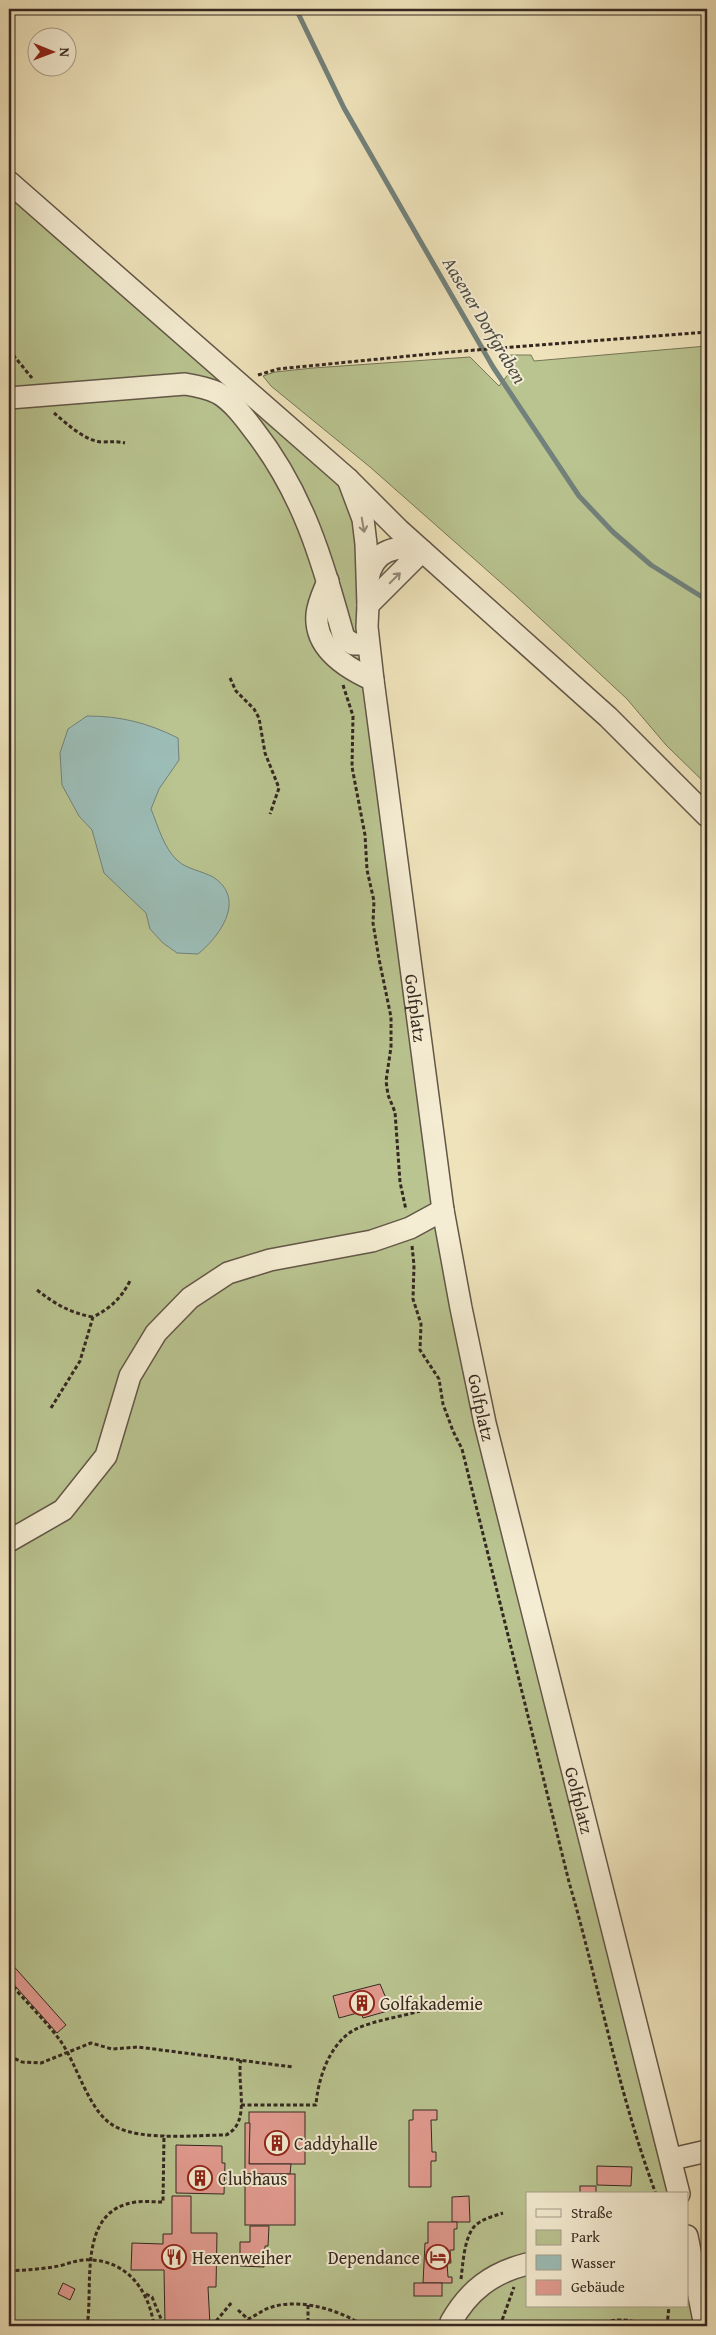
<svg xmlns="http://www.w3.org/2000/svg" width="716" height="2335" font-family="'Gentium Book Plus',serif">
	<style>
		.green { fill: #b9c490; stroke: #767658 }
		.water { fill: #9cbdb7; stroke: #72817b }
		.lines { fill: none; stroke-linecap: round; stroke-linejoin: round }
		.stream { stroke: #72817b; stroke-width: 5 }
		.building { fill: #e29b90; stroke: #342821 }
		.minor-casing { stroke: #635748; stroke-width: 24 }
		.path { stroke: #342821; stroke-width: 3; stroke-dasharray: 4 2.5; stroke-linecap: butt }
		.minor { stroke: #f5edd3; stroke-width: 21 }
		.oneway { stroke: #948a7a }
		.labels { text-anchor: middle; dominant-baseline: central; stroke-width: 4; stroke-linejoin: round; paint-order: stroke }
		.street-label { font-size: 18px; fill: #342821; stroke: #f5edd3 }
		.poi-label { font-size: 18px; fill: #342821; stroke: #f5edd3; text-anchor: start }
		.water-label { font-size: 19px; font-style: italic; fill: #4e4d46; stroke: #f5edd3 }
	</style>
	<rect width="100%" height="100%" fill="#efe3bb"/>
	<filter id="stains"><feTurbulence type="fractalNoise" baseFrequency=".004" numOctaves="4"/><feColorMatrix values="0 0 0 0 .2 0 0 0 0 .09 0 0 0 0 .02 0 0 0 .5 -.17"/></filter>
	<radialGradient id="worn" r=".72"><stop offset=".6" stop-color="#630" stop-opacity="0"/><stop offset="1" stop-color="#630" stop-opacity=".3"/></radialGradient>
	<g class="green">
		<path d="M9 197 344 490 352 504 437 1212 670 2194H527V2306H687V2278L697 2326H9Z"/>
		<path d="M707 346V785L666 745 627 699 515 595 370 467 271 386 263 376 275 372 313 368 470 357 499 386 510 372 505 355H531L534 361Z"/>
	</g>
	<path class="water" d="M87 716C121 716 148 723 178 738L179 760 159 789 151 809C158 826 164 849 178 861 187 869 202 871 213 877 247 899 220 936 198 954L177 953 163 943 150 929 146 913 104 873 92 830 79 816 62 785 60 753 68 729Z"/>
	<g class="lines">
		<path class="stream" d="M296 9 344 108 422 244 493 367 579 496 613 532 651 565 707 600"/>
	</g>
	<g class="building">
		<path d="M9 1961 66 2025 57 2033 9 1979Z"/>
		<path d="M380 1984 391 2010 363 2018 361 2012 339 2018 333 1996Z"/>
		<path d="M413 2110H437V2120H431L432 2152H436V2161H431V2187H409V2120H413Z"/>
		<rect x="249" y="2112" width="56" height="52"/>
		<path d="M245 2123H250L249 2164H291L290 2174H245Z"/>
		<path d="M176 2145 222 2146V2163H225L224 2194 176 2193Z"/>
		<path d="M597 2166 632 2167 631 2186 597 2185Z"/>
		<rect x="245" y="2174" width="50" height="51"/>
		<rect x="580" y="2186" width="16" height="8"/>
		<path d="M172 2196H191V2233H217L216 2287H208L210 2325 165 2324 164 2270H131L132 2243 163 2244V2234H172Z"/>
		<path d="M469 2196 470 2222H452V2197Z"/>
		<path d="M428 2222H457V2229H454V2250H450L451 2263H447L448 2277H452V2283H423L425 2243H428Z"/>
		<path d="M250 2226H269L268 2246H265L264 2267 240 2266V2242H250Z"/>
		<path d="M63 2283 75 2289 70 2300 58 2294Z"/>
		<rect x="414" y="2283" width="28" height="13"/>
	</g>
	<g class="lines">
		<defs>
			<g id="minor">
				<path d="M9 182 348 479 399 530 608 717 707 816"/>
				<path d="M9 398 185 384C197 386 208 388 218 393 232 401 244 417 253 429 304 494 322 560 344 638L353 644H368"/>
				<path id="s1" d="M348 479 363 519 366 544 368 605 367 627 373 680 443 1210 461 1308 485 1423 679 2194"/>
				<path d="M368 579C373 550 396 544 422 551"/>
				<path d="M328 581C324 591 318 603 317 614 314 648 346 668 373 680"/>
				<path d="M368 605 422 551"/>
				<path d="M9 1541 63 1510 106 1456 130 1376 156 1333 190 1298 228 1273 270 1260 372 1241 410 1228 443 1210"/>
				<path d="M672 2159 707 2151"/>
				<path d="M687 2236 705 2326"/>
				<path d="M451 2322C469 2290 492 2273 527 2264"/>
			</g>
		</defs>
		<use href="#minor" class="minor-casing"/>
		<g class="path">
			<path d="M9 350 32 378"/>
			<path d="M258 375 278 369 450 352 707 332"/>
			<path d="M54 413C67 424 84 440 101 442 110 442 116 441 125 443"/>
			<path d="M230 678 236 691 254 709 259 718 265 753 279 788 270 814"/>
			<path d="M343 685 353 716 352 767 365 835 367 870 374 901 373 923 379 959 391 1017V1047L386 1081 388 1095 395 1112 400 1182 406 1210"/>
			<path d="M412 1246 414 1265 413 1299 421 1324 420 1350 439 1379 443 1404 453 1431 462 1449 569 1882C599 1985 618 2093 656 2194"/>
			<path d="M37 1290C55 1304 70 1313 93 1317"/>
			<path d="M51 1408 80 1361 93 1317C111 1308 121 1298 130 1281"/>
			<path d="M9 1982C25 2001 44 2019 59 2039 78 2064 88 2113 116 2127 145 2141 195 2135 226 2135 252 2122 236 2084 241 2060"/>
			<path d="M9 2056 22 2062 41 2063 91 2043 112 2049 138 2047 293 2067"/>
			<path d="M241 2105H316C318 2078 330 2042 356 2029 375 2020 400 2017 420 2011"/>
			<path d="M9 2271C26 2270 43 2269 59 2266 70 2263 79 2259 90 2260 128 2261 149 2291 154 2326"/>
			<path d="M461 2279C463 2264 464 2234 477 2224 485 2218 494 2216 503 2213"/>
			<path d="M146 2294 152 2297 164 2326H190"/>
			<path d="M308 2305V2326"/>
			<path d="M238 2310 248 2319C256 2316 263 2309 272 2307 300 2298 340 2310 364 2326"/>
			<path d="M87 2326C94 2286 76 2210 136 2202 145 2201 154 2202 163 2202L164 2135"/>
			<path d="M212 2326 232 2302"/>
			<path d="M500 2326 514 2287"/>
			<path d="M592 2326C609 2320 628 2316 644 2326"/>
			<path d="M667 2326 669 2306"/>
		</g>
		<use href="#minor" class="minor"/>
	</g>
	<defs><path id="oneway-shaft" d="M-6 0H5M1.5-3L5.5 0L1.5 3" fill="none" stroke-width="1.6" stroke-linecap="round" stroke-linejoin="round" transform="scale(1.25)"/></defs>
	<g class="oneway">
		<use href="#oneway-shaft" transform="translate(363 525) rotate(80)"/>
		<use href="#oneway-shaft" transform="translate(395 578) rotate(-45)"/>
	</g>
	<defs>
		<symbol id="building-ring" viewBox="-11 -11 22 22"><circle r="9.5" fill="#f5edd3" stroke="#8f2418" stroke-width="1.5"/><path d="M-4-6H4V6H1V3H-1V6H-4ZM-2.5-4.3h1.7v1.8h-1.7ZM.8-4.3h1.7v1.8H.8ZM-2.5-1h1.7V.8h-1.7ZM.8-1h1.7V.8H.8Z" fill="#8f2418"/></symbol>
		<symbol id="restaurant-ring" viewBox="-11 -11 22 22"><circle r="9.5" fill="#f5edd3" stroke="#8f2418" stroke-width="1.5"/><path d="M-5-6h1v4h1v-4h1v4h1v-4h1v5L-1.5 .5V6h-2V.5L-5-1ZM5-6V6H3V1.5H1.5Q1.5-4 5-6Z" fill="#8f2418"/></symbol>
		<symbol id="hotel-ring" viewBox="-11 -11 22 22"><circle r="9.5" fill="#f5edd3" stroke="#8f2418" stroke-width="1.5"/><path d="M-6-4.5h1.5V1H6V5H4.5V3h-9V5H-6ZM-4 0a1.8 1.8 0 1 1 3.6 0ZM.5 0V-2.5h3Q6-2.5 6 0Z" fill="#8f2418"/></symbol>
	</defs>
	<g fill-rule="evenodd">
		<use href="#building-ring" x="348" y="1989" width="28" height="28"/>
		<use href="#building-ring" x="263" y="2129" width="28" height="28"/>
		<use href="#building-ring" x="186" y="2164" width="28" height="28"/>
		<use href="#restaurant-ring" x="160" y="2243" width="28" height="28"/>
		<use href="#hotel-ring" x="424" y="2243" width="28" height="28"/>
	</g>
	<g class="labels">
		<g class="street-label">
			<text stroke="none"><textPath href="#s1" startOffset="535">Golfplatz</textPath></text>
			<text stroke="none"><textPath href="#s1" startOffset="940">Golfplatz</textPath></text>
			<text stroke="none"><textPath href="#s1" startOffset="1345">Golfplatz</textPath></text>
		</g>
		<g class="poi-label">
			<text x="380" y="2003">Golfakademie</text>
			<text x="294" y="2143">Caddyhalle</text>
			<text x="218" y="2178">Clubhaus</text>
			<text x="192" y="2257">Hexenweiher</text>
			<text x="420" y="2257" text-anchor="end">Dependance</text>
		</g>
		<g class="water-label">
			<text transform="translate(485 320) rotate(59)">Aasener Dorfgraben</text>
		</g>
	</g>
	<rect width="716" height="2335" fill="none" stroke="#efe3bb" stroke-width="30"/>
	<rect x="10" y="10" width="696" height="2315" fill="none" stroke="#342821" stroke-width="2.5"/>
	<rect x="15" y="15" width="686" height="2305" fill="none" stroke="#342821"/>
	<rect x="526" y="2192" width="162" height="115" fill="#f5edd3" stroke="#a89e8c"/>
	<rect x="536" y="2209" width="25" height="8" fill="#f5edd3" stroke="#a89e8c"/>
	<text x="571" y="2218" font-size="15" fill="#342821">Straße</text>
	<rect x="536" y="2230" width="25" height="15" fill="#b9c490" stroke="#a89e8c"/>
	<text x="571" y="2242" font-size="15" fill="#342821">Park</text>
	<rect x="536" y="2255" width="25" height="15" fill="#9cbdb7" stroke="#a89e8c"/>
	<text x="571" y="2268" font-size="15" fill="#342821">Wasser</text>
	<rect x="536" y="2280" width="25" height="15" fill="#e29b90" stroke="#a89e8c"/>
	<text x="571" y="2292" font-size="15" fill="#342821">Gebäude</text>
	<g transform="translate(52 52) rotate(91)"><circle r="24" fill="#f5edd3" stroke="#a89e8c"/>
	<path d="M0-4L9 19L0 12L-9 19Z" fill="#8f2418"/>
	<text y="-8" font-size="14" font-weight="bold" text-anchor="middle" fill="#342821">N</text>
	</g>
	<rect width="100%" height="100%" filter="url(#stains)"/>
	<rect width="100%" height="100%" fill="url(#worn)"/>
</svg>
